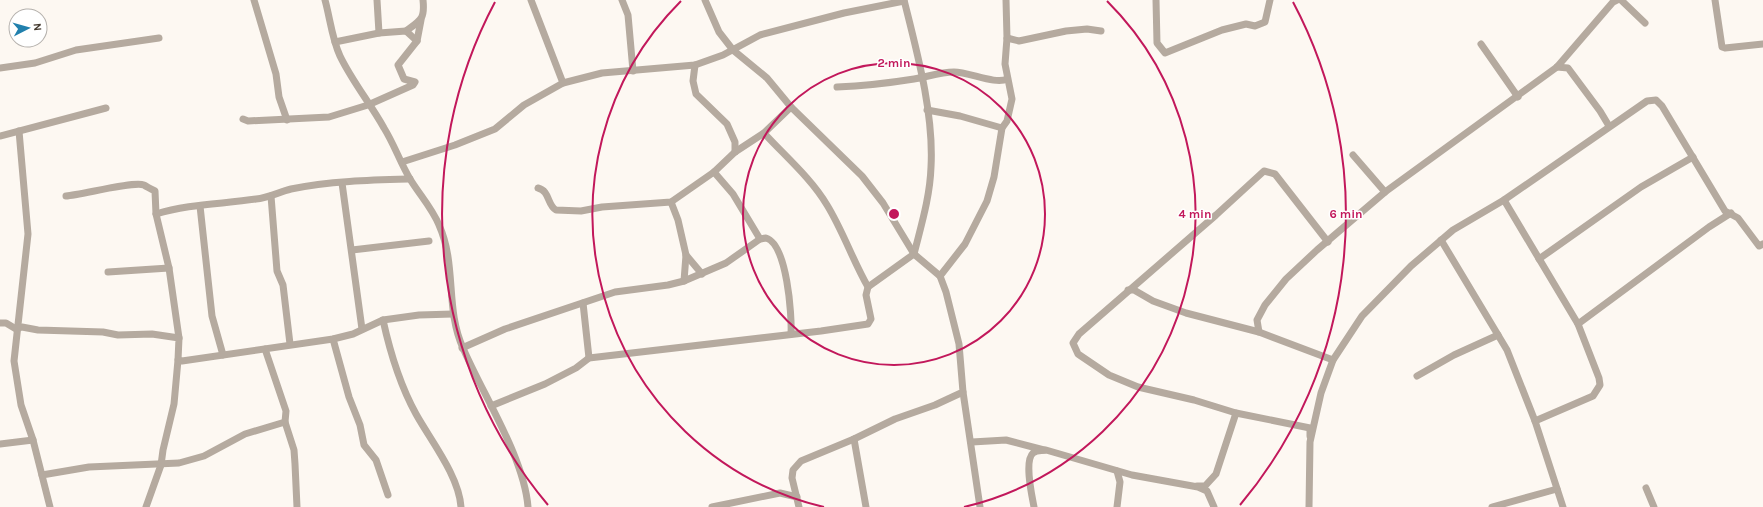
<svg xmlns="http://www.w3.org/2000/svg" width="1763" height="507" font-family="Karla,sans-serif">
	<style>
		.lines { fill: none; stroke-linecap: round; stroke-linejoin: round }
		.street { stroke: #b5aa9f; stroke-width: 7 }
		.ring { fill: none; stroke: #c2185b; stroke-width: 2 }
		.centre { fill: #c2185b; stroke: #fff; stroke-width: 2 }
		.ring-label { font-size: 12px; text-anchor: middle; font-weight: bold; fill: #c2185b; stroke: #fff; stroke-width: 3; stroke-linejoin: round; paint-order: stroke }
	</style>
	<rect width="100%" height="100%" fill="#fdf8f2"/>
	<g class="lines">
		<g class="street">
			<path d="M254 0 276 74 279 97 287 120"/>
			<path d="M325 0C330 18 332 39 340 56 352 81 370 103 384 128 394 144 400 162 410 179 419 194 432 208 439 225 457 265 445 309 463 348 483 395 524 457 528 507"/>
			<path d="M377 0 379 33"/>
			<path d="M531 0 563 83"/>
			<path d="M622 0 628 15 633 71"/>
			<path d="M705 0 719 32 733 50 767 78 791 107 862 176 883 203 914 254 940 276 946 292 959 344 963 392 935 405 895 419 854 439 801 461 793 470 792 478 799 507"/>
			<path d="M1156 0 1157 43 1165 53 1222 30 1246 24 1255 26 1265 22 1270 0"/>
			<path d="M1621 0 1645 23"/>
			<path d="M1715 0 1722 47 1725 48 1763 44"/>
			<path d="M406 31C421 20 425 19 423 0"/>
			<path d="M1007 38 1019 41 1066 31 1087 29 1101 31"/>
			<path d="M335 42 379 33 406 31 417 41"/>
			<path d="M1481 44 1518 97"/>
			<path d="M695 65 693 81 696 94 727 124 735 142V152"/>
			<path d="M1557 67 1568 68 1600 111 1609 126"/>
			<path d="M0 68 35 63 76 50 159 38"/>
			<path d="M837 87C863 86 889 83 914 79 927 77 940 72 954 72 969 72 996 85 1007 79"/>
			<path d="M927 110 960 116 1002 128"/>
			<path d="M243 119 248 121 329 117 368 105 413 85 415 82 404 79 398 65 417 41 421 20"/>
			<path d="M19 131 28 234 14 361 21 405 33 440 50 507"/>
			<path d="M0 136 106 108"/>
			<path d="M1353 155 1385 192"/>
			<path d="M402 162 455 145 495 129 524 105 563 83 602 73 695 65 723 55 760 35 844 13 904 1"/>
			<path d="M714 172 733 194 760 239"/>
			<path d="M342 183 362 329"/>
			<path d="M538 188C550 191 547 205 556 210L581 211 602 207 671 202 714 172 735 152 764 133 791 107"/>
			<path d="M66 196C81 195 133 181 144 185 147 187 151 189 155 191L156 214 169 268 179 338"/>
			<path d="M271 196 277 271 283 285 290 344"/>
			<path d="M1504 200 1578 324 1599 378 1600 385 1593 396 1535 421"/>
			<path d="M671 202 678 220 686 255 684 281"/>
			<path d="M200 206 212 316 223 355"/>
			<path d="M156 214C188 204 223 204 256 199 268 198 279 192 291 189 329 181 372 180 410 179"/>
			<path d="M1441 240 1507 350 1535 421 1563 507"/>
			<path d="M352 250 429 241"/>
			<path d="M686 255 702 274"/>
			<path d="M1539 259 1641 187 1693 157"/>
			<path d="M108 272 169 268"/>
			<path d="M940 276 965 244 987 201 994 177 1002 128 1007 121 1012 99 1005 64 1007 38 1006 0"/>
			<path d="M868 287 914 254C921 226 930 197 931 167 934 114 917 52 904 0"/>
			<path d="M1128 290H1134L1153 301 1186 313 1259 332 1333 360"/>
			<path d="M583 303 589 358"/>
			<path d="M383 320C390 352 400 385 416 414 431 441 459 476 461 507"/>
			<path d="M0 323H6L16 329 22 327 38 330 103 332 118 335 152 334 179 338 178 360 182 361 333 339 353 334 383 320 419 315 453 314"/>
			<path d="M1578 324 1709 227 1731 213"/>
			<path d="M1259 332 1257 320 1265 305 1286 279 1317 250 1385 192 1557 67 1613 2 1617 0"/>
			<path d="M333 339 349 397 360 425 364 445 376 460 388 495"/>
			<path d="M462 348 505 329 615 292 668 285 684 281 726 263 760 239 766 238C787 244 792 315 791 334"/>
			<path d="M265 349 286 411 285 422 294 450 295 464 297 507"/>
			<path d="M1417 376 1454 355 1498 335"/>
			<path d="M963 392 980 507"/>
			<path d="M491 406 545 384 576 368 589 358 821 331 868 324 871 319 866 295 868 287C853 261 843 231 827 205 811 178 785 156 764 133"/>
			<path d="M1310 436V428L1236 413 1194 400 1138 387 1109 375 1078 354 1073 343 1079 334 1216 215 1264 171 1275 174 1328 242"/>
			<path d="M854 439 866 507"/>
			<path d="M972 442 1006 440 1044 450"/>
			<path d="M0 444 33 440"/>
			<path d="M42 475 89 467 179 463 204 456 245 434 285 422"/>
			<path d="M1197 486H1205L1216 474 1236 413"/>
			<path d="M1646 488 1654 507"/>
			<path d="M146 507 161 465 163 450 174 404 178 360"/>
			<path d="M712 507 780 493 797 497"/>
			<path d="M1034 507C1032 496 1024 461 1033 453 1037 450 1041 451 1046 450L1132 475 1198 487 1207 491 1214 507"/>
			<path d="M1117 507 1120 482 1117 471"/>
			<path d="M1309 507 1310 442 1321 393 1333 360 1362 316 1411 266 1453 230 1504 200 1647 101 1656 100 1662 106 1725 211 1738 218 1759 246 1763 244"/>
			<path d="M1492 507 1557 489"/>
		</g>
	</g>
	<g class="ring">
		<circle cx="894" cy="214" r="151"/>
		<path d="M824 507A301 301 0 0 1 681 1M1107 1A301 301 0 0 1 964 507"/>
		<path d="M548 505A452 452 0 0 1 495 2M1293 2A452 452 0 0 1 1240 505"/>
	</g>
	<circle cx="894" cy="214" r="6" class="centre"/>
	<g class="ring-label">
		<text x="894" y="67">2 min</text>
		<text x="1195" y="218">4 min</text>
		<text x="1346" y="218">6 min</text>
	</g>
	<g transform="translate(28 28) rotate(84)"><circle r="19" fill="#ffffff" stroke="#b4b0ac"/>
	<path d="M0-3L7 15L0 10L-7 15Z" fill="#2180ad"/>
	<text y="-6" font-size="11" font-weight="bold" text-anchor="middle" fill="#443a2f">N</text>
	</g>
</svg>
